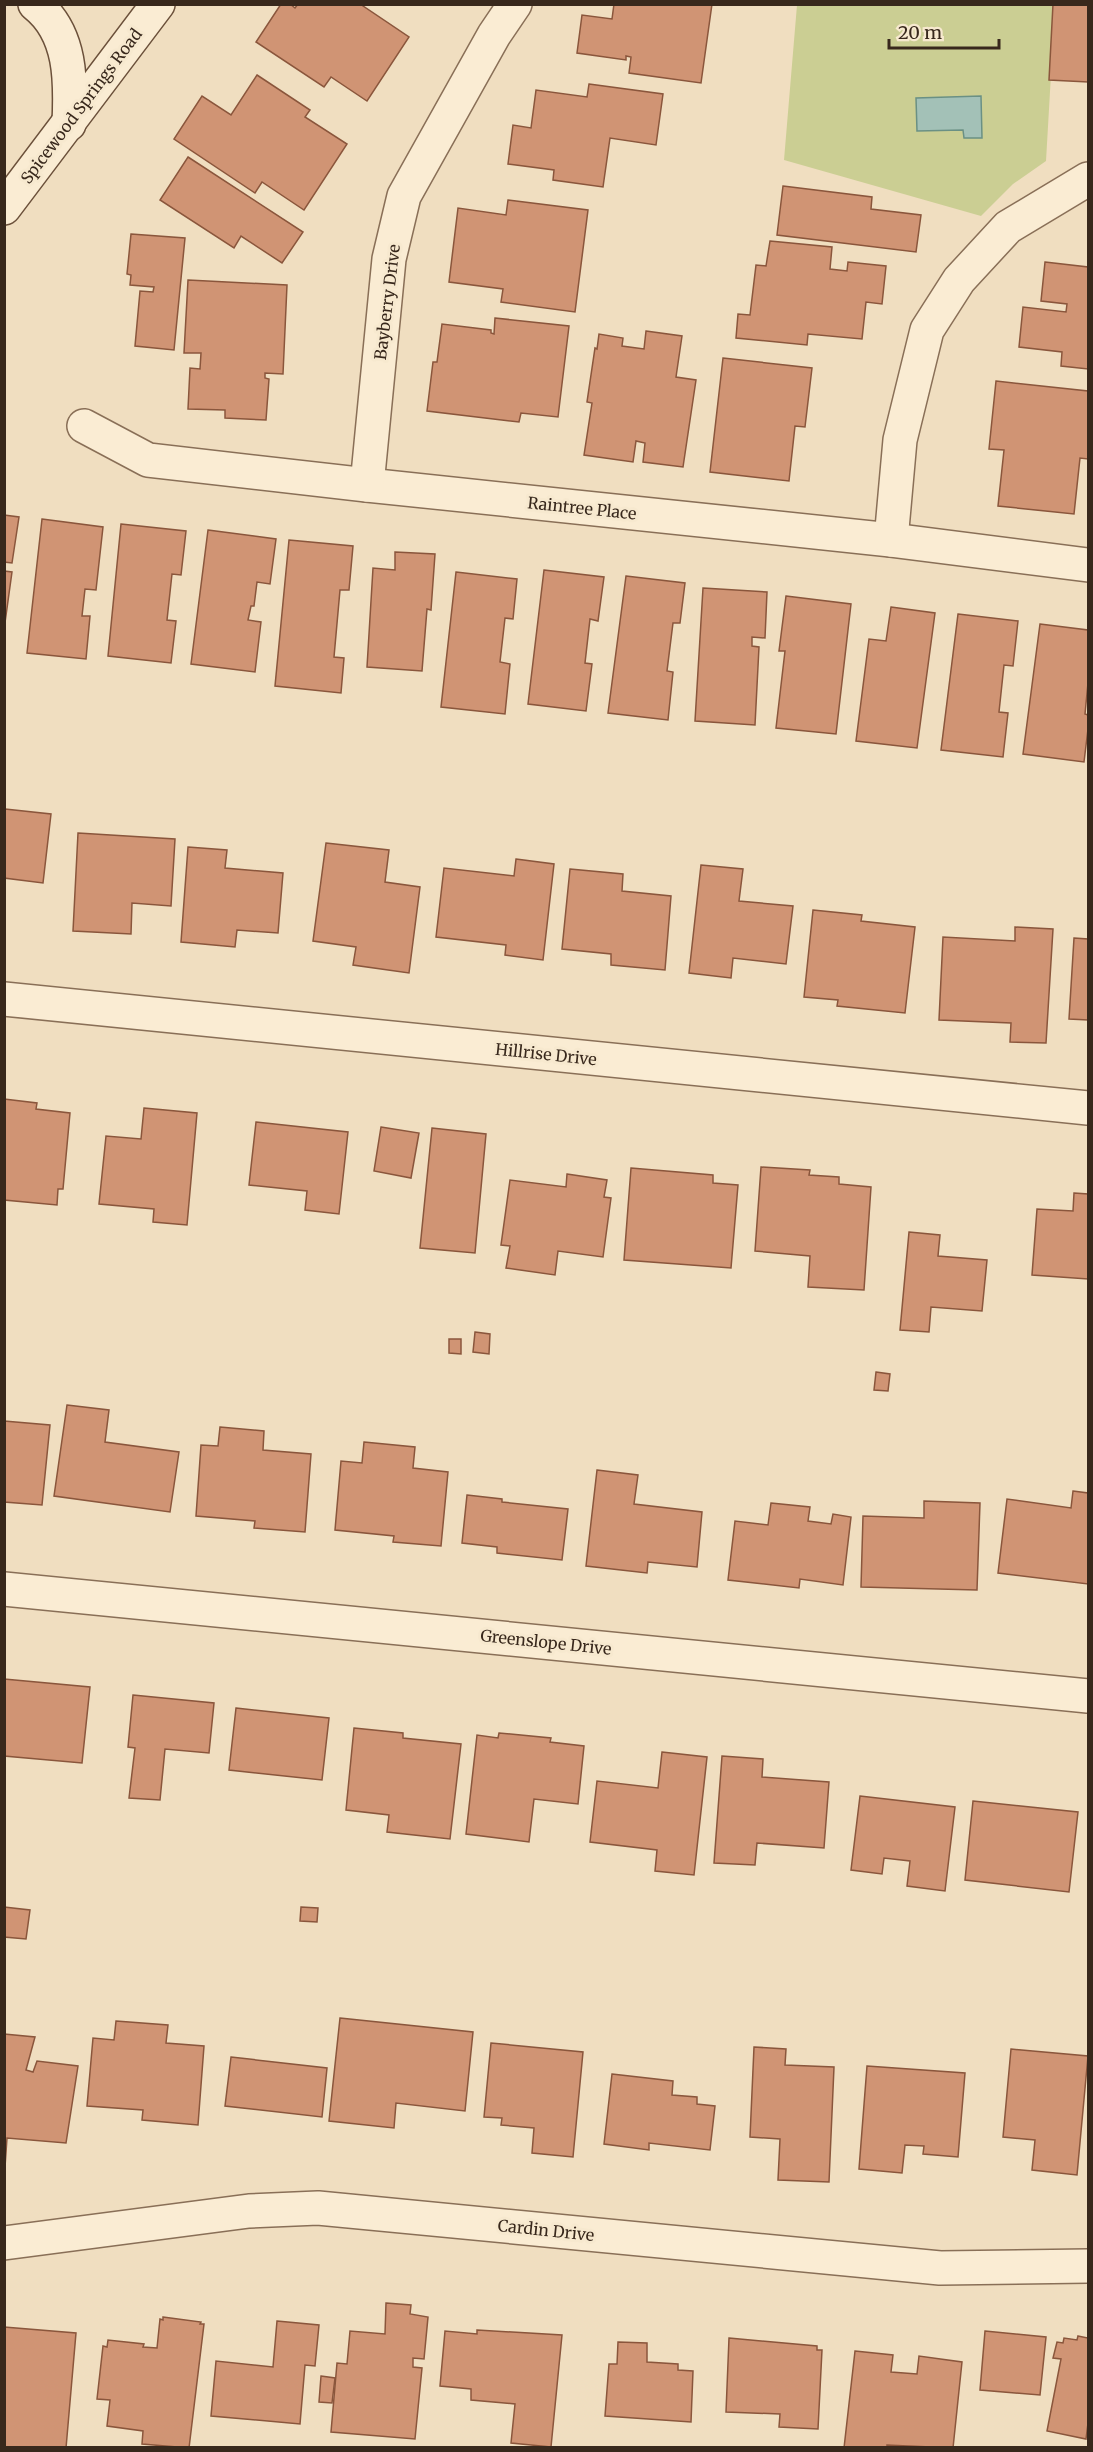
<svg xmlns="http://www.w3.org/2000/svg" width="1093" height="2452" font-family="Merriweather,serif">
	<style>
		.green { fill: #cbce93 }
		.water { fill: #a3c1b7; stroke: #6a9084; stroke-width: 1.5 }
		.building { fill: #d09474; stroke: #8a563c; stroke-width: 1.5 }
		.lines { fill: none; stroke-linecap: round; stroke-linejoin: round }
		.street-casing { stroke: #896f57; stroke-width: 36 }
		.secondary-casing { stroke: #6b503a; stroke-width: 36 }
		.street { stroke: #faecd3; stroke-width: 33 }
		.secondary { stroke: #faecd3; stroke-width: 33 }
		.labels { text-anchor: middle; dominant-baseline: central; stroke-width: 6; stroke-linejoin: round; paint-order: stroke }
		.street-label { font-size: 16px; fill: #38281c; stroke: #f7e9cf }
	</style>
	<rect width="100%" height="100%" fill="#f0dec0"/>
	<path class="green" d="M797 5H1055L1046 161 1013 184 981 216 784 160Z"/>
	<path class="water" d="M981 96 982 138H964L963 130 917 131 916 98Z"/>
	<g class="building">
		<path d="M281 4H290L295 8 298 4H360L409 37 367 101 331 77 324 87 256 42Z"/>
		<path d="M614 4H712L701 83 629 73 631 57 626 56V60L577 53 582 15 612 19Z"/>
		<path d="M1053 4H1088V82L1049 80Z"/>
		<path d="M257 75 310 110 305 117 347 144 304 210 262 182 255 193 174 139 202 96 231 115Z"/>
		<path d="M589 84 663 94 656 145 610 138 603 187 553 180 554 170 508 164 513 125 531 128 536 90 587 97Z"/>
		<path d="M188 157 303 232 282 263 241 236 234 248 160 200Z"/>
		<path d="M783 186 872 197 871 209 921 215 916 252 777 235Z"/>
		<path d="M508 200 588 210 575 312 501 302 503 289 449 282 458 208 506 215Z"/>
		<path d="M131 234 185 238 174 350 135 346 140 291 153 292 154 287 130 285 131 275 127 274Z"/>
		<path d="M770 241 832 247 830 269 847 271 848 262 886 266 882 304 866 302 862 339 808 334 807 345 736 338 738 314 750 315 756 265 766 266Z"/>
		<path d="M1045 262 1088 267V369L1061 366 1062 352 1019 347 1023 307 1066 312 1067 304 1041 301Z"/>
		<path d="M188 280 287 285 283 374 265 373V378L269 379 266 420 225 418V410L188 409 190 368 200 369 201 353H184Z"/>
		<path d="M495 318 569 326 558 417 521 413 519 422 427 411 433 362H437L442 324 491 330V333L494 334Z"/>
		<path d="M646 331 682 336 676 377 696 380 683 467 643 462 645 443 636 441 633 462 584 455 592 403 587 402 595 348 597 349 599 334 623 338 622 346 644 349Z"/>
		<path d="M723 358 812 368 805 427 795 426 789 481 710 472Z"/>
		<path d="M996 381 1088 391V459L1080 458 1074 514 998 506 1004 450 989 449Z"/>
		<path d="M4 515 19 517 12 563 4 562Z"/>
		<path d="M42 519 103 527 96 590 85 589 82 616H90L86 659 27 653Z"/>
		<path d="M121 524 186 531 181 575 172 574 167 620 176 621 171 663 108 656Z"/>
		<path d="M208 530 276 539 270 584 257 582 254 606H251L248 620 261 622 255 672 191 664Z"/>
		<path d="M289 540 353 546 349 590H340L334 657 344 658 341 693 275 686Z"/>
		<path d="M395 552 435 554 431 610 427 609 422 671 367 667 373 568 395 570Z"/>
		<path d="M544 570 604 577 598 621 590 619 585 663 592 664 586 711 528 704Z"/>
		<path d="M4 571 12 572 4 630Z"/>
		<path d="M456 572 517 579 513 619 505 618 500 662 510 664 505 714 441 707Z"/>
		<path d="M626 576 685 583 680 623H673L667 671 673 672 668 720 608 713Z"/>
		<path d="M703 588 767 592 765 638 752 637V646L759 647 755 725 695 721Z"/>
		<path d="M786 596 851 604 836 734 776 728 785 651H779Z"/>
		<path d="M891 607 935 613 917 748 856 741 869 639 886 641Z"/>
		<path d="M958 614 1018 621 1013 666 1004 665 999 712 1008 713 1003 757 941 750Z"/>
		<path d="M1040 624 1088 630V683L1085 714 1088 715V729L1084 762 1023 754Z"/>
		<path d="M5 809 51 814 43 883 4 878Z"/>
		<path d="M78 833 175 839 171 906 132 903 131 934 73 931Z"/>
		<path d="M326 843 389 850 385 882 420 887 409 973 353 965 356 947 313 941Z"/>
		<path d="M188 847 227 850 225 868 283 873 278 933 237 930 235 947 181 942Z"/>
		<path d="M516 859 554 864 543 960 505 955 506 945 436 937 444 868 514 876Z"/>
		<path d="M701 865 743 869 739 901 793 906 786 964 733 958 731 978 689 973Z"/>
		<path d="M570 869 623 874 622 891 671 896 665 970 611 965V954L562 949Z"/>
		<path d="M813 910 862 915 861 921 915 927 905 1013 837 1006 838 1000 804 997Z"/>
		<path d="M1015 927 1053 929 1046 1043 1010 1042 1011 1023 939 1020 943 937 1015 941Z"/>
		<path d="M1074 938 1088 939V1020L1069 1019Z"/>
		<path d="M4 1099 37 1103 36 1109 70 1113 63 1189H58L57 1205 4 1200Z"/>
		<path d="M144 1108 197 1113 187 1225 153 1222 154 1209 99 1204 106 1136 141 1139Z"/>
		<path d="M256 1122 348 1132 339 1214 305 1210 307 1191 249 1185Z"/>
		<path d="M381 1127 419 1133 411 1178 374 1171Z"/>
		<path d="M432 1128 486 1134 475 1253 420 1248Z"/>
		<path d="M761 1167 810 1170 809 1175 839 1177V1184L871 1187 864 1290 808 1287 810 1256 755 1251Z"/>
		<path d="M631 1168 713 1175V1183L738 1185 731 1268 624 1260Z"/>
		<path d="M567 1174 607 1180 604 1197 611 1198 603 1257 558 1251 555 1275 506 1268 510 1246 501 1245 510 1180 566 1187Z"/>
		<path d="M1074 1193 1088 1194V1279L1032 1275 1037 1209 1073 1211Z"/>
		<path d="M909 1232 940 1235 938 1256 987 1260 982 1311 931 1307 929 1332 900 1330Z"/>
		<path d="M475 1332 490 1334 489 1354 473 1352Z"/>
		<path d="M449 1339H461V1354L449 1353Z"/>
		<path d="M876 1372 890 1374 888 1391 874 1390Z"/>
		<path d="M67 1405 109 1410 105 1442 179 1452 170 1512 54 1496Z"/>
		<path d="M4 1421 50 1425 42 1505 4 1502Z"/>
		<path d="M220 1427 264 1431 263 1450 311 1454 305 1532 254 1528 255 1521 196 1516 201 1445 218 1446Z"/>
		<path d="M364 1442 415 1447 413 1468 448 1472 441 1546 393 1542 394 1536 335 1530 341 1461 362 1463Z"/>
		<path d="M597 1470 638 1475 634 1504 702 1512 697 1567 648 1562 647 1573 586 1566Z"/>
		<path d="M1073 1491 1088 1493V1584L998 1573 1007 1499 1071 1508Z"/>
		<path d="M467 1495 502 1499V1502L568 1509 562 1560 497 1553V1547L462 1543Z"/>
		<path d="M924 1501 980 1503 977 1590 861 1587 863 1516 924 1518Z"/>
		<path d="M771 1503 810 1507 808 1521 831 1524 833 1514 851 1517 843 1585 800 1579 799 1588 728 1580 735 1521 768 1525Z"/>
		<path d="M4 1679 90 1687 82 1763 4 1756Z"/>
		<path d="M133 1695 214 1703 209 1753 165 1749 160 1800 129 1798 135 1748 128 1747Z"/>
		<path d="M236 1708 329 1718 322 1780 229 1770Z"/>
		<path d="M354 1728 403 1733V1738L461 1744 450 1839 387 1832 389 1815 346 1810Z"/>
		<path d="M499 1733 551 1738 550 1742 584 1746 578 1804 534 1799 529 1842 466 1834 477 1735 498 1738Z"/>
		<path d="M662 1752 707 1757 694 1875 655 1871 657 1850 590 1842 597 1781 658 1788Z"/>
		<path d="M722 1756 763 1759 762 1777 829 1782 824 1848 757 1843 755 1865 714 1863Z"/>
		<path d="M860 1796 955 1807 945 1891 907 1886 910 1861 884 1858 882 1874 851 1870Z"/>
		<path d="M973 1801 1078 1812 1069 1892 965 1880Z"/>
		<path d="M4 1907 30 1910 26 1939 4 1937Z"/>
		<path d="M301 1907 318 1908 317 1922 300 1921Z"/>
		<path d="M340 2018 473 2032 465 2111 396 2103 394 2128 329 2121Z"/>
		<path d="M116 2021 168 2025 166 2043 204 2046 198 2125 142 2120 143 2110 87 2106 93 2038 114 2040Z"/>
		<path d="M4 2034 35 2037 26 2070 33 2072 37 2061 78 2066 66 2143 7 2138 5 2167Z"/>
		<path d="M491 2043 583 2052 573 2157 532 2153 534 2128 501 2125 502 2118 484 2117Z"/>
		<path d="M754 2047 786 2049 785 2065 834 2067 829 2182 778 2180 780 2139 750 2137Z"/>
		<path d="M1011 2049 1088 2056 1077 2175 1032 2170 1035 2140 1003 2137Z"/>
		<path d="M231 2057 327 2068 322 2117 225 2106Z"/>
		<path d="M867 2066 965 2073 958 2157 923 2154 924 2146 905 2145 902 2173 859 2169Z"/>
		<path d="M612 2074 673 2081 672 2095 697 2097V2104L715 2106 710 2150 649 2143V2150L604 2144Z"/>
		<path d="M386 2303 411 2305 410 2314 428 2317 424 2359 413 2358V2367L422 2368 415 2439 331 2432 337 2363 347 2364 350 2331 385 2334Z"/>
		<path d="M163 2317 201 2322 200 2324H204L189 2448 142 2444 143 2431 107 2426 110 2400 97 2399 103 2346 107 2347 108 2340 144 2344 143 2347 157 2348 160 2319 163 2320Z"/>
		<path d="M277 2321 319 2325 315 2366 305 2365 300 2424 211 2416 216 2361 273 2367Z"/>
		<path d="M4 2327 76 2333 66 2448H4Z"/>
		<path d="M477 2330 562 2335 551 2447 511 2443 515 2404 471 2400V2389L440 2386 445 2331 477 2334Z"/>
		<path d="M985 2331 1046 2337 1040 2395 980 2390Z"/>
		<path d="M1078 2336 1088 2338V2423L1086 2439 1047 2431 1061 2359 1053 2358 1057 2342 1063 2343 1064 2338 1077 2340Z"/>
		<path d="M729 2338 817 2346V2350H822L818 2429 779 2427 780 2414 726 2412Z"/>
		<path d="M618 2342 647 2343V2362L678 2364V2370L693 2371 691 2422 605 2416 609 2364H617Z"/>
		<path d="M855 2351 893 2355 891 2372 917 2374 919 2356 962 2362 953 2448 887 2445V2448H844Z"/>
		<path d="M321 2376 335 2378 332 2403 319 2402Z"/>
	</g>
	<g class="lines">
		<defs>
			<g id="street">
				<path d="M84 426 148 460 367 485 891 540 1088 565"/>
				<path d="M367 485 389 259 404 196 494 35 515 4"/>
				<path d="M891 540 900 440 927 330 959 280 1008 227 1088 179"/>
				<path d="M4 999 1088 1108"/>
				<path d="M4 1589 1088 1696"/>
				<path d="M4 2243 249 2211 318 2208 940 2268 1088 2266"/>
			</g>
			<g id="secondary">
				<path d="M35 4C72 33 71 82 69 124"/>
				<path d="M4 208 158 4"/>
			</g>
		</defs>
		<use href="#street" class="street-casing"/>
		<use href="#secondary" class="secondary-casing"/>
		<use href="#street" class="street"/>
		<use href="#secondary" class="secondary"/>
	</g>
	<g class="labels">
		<g class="street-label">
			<text transform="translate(81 106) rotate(-53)">Spicewood Springs Road</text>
			<text transform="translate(387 302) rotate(-83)">Bayberry Drive</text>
			<text transform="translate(582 508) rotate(6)">Raintree Place</text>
			<text transform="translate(546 1054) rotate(6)">Hillrise Drive</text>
			<text transform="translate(546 1642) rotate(6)">Greenslope Drive</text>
			<text transform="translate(546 2230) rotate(6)">Cardin Drive</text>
		</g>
	</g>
	<rect width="1093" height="2452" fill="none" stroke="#38281c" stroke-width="12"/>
	<path d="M889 39v9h110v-9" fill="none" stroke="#38281c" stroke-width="3"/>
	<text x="898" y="39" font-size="18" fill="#38281c" stroke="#f7e9cf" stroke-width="4.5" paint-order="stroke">20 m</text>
</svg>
